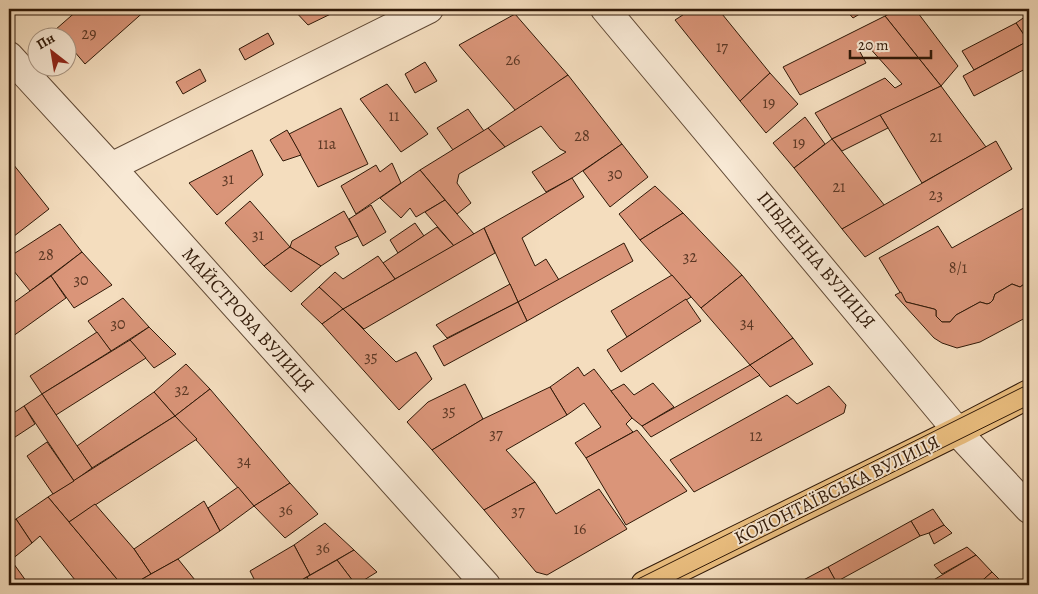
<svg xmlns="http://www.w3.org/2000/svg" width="1038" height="594" font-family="Alegreya,serif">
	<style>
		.building { fill: #da9579; stroke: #2f1807 }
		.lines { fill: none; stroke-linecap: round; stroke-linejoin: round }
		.minor-casing { stroke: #604935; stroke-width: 30 }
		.major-casing { stroke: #2f1807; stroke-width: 30 }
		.minor { stroke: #f8e9d5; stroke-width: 28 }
		.major { stroke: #eabe7f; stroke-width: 28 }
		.tram { stroke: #2f1807; stroke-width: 1 }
		.labels { text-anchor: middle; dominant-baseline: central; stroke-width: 4; stroke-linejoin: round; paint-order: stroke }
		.number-label { font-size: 16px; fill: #5a3724 }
		.street-label { font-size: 19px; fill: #2f1807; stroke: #f8e9d5 }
	</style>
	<rect width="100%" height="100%" fill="#f4ddbe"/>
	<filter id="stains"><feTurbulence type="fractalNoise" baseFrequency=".004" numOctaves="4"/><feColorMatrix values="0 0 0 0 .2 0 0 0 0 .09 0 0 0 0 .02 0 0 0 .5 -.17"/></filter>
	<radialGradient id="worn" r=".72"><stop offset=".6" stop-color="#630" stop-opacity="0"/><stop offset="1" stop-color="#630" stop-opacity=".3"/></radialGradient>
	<g class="building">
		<path d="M79 9H147L85 64 68 44V38H62L55 30Z"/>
		<path d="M293 9H341L308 25Z"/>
		<path d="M692 9H718L770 73 740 101 675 20Z"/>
		<path d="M845 9H868L853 18Z"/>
		<path d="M898 9H915L958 66 941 86 885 16Z"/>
		<path d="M515 14 568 75 516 111 459 45Z"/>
		<path d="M1029 14V41H1028L1016 23Z"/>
		<path d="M885 16 941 86 832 139 815 113 885 78 895 88 902 84 867 45 859 50 866 63 800 95 783 67Z"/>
		<path d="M1016 23 1028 41 974 70 962 51Z"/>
		<path d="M268 33 274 44 245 60 239 49Z"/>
		<path d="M1028 41 1029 67 974 96 963 76Z"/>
		<path d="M425 62 437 81 415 93 405 74Z"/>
		<path d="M200 69 206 81 183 94 176 82Z"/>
		<path d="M770 73 798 104 766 133 740 101Z"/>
		<path d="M568 75 622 144 572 178 546 192 532 172 566 152 560 149 541 126 505 147 488 128Z"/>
		<path d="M387 84 428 134 401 152 360 99Z"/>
		<path d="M941 86 986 147 922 183 880 115Z"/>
		<path d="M341 108 368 164 318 187 289 134Z"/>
		<path d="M468 109 484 131 453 150 437 128Z"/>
		<path d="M880 115 888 128 842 151 832 139Z"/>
		<path d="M805 117 825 144 794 168 773 143Z"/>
		<path d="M488 128 505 147 459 174 457 183 471 203 457 214 420 170Z"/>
		<path d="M287 130 301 155 283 161 270 140Z"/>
		<path d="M832 139 885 206 842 229 794 168Z"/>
		<path d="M996 141 1012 169 865 257 842 229Z"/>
		<path d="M622 144 648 177 610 207 583 171Z"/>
		<path d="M252 150 263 175 217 215 189 183Z"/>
		<path d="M9 159 49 209 9 240Z"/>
		<path d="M392 163 401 183 356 214 341 186 376 165 380 172Z"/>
		<path d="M420 170 445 200 416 217 410 208 401 218 380 198Z"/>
		<path d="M572 178 584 197 522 238 535 266 546 259 559 280 518 302 484 228Z"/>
		<path d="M655 186 683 213 640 240 619 214Z"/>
		<path d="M445 200 474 234 454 246 425 212Z"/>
		<path d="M250 201 290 247 264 266 225 223Z"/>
		<path d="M371 205 386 232 363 246 349 219Z"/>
		<path d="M1029 205 1028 281 1020 287 1012 284 995 294 993 300 990 303 987 304 980 302 956 315 950 322H942L936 316V310L934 309 906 302 879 258 938 226 952 248Z"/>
		<path d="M344 211 358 236 335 247 339 254 321 266 290 247 292 241Z"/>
		<path d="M683 213 742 275 701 308 640 240Z"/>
		<path d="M415 223 424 236 398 253 390 240Z"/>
		<path d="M60 224 82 252 30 291 9 265V257Z"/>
		<path d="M437 227 454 246 395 279 383 263Z"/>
		<path d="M484 228 495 253 364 329 343 309Z"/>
		<path d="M624 243 633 261 527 321 518 302Z"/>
		<path d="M290 247 321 266 291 292 264 266Z"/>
		<path d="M82 252 112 285 74 308 51 276Z"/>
		<path d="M378 256 395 279 343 309 319 287 335 272 343 279Z"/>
		<path d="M672 275 691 297 627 337 611 311Z"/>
		<path d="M742 275 793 338 750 365 701 308Z"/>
		<path d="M51 276 66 298 9 339V306Z"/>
		<path d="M1029 279V316L980 342 957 348 942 343 934 338 895 295 901 292 906 302 934 309 936 310V316L942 322H950L956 315 980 302 987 304 990 303 993 300 995 294 1012 284 1020 287 1026 283Z"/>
		<path d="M510 284 518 302 447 338 436 325Z"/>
		<path d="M319 287 343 309 322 324 301 304Z"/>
		<path d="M123 298 149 327 111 351 88 321Z"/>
		<path d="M686 299 701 321 621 372 607 350Z"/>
		<path d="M518 302 527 321 444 366 433 346Z"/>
		<path d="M343 309 396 362 416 352 432 379 399 410 322 324Z"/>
		<path d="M149 327 176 354 154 368 130 340Z"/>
		<path d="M97 332 111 351 42 394 30 376Z"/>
		<path d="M793 338 813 364 770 387 750 365Z"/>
		<path d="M130 340 146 358 56 415 42 394Z"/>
		<path d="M186 364 210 389 175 416 154 392Z"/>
		<path d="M750 365 760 375 651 437 642 426Z"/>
		<path d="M578 367 584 376 594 369 632 418 626 424 633 432 586 458 575 443 601 427 584 403 567 415 550 387Z"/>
		<path d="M653 383 674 407 642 426 632 418 611 391 624 384 634 395Z"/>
		<path d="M465 384 483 419 432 450 407 422 428 402Z"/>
		<path d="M829 386 846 405 844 413 694 492 670 460 787 395 797 404Z"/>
		<path d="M550 387 567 415 506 450 535 482 484 510 432 450 483 419Z"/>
		<path d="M210 389 290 483 254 506 175 416Z"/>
		<path d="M154 392 175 416 92 468 77 446Z"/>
		<path d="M42 394 92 468 74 481 24 406Z"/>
		<path d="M24 406 35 424 9 441V416Z"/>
		<path d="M175 416 197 439 69 522 48 497Z"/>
		<path d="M637 430 687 491 626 525 586 458Z"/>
		<path d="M47 442 74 481 53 494 27 456Z"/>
		<path d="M535 482 556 514 599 489 627 529 547 575 536 572 484 510Z"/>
		<path d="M290 483 318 514 285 538 254 506Z"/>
		<path d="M238 487 254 506 220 531 208 508Z"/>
		<path d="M48 497 69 522 122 585H79L40 536 32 543 16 519Z"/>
		<path d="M204 501 220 531 178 559 151 574 134 549Z"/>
		<path d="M95 504 134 549 151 574 132 585H122L69 522Z"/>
		<path d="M933 509 944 525 929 533 920 536 911 521Z"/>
		<path d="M16 519 32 543 11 560 29 585H9V523Z"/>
		<path d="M911 521 920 536 836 582 828 567Z"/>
		<path d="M325 523 354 550 310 575 294 545Z"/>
		<path d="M944 525 952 533 934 544 929 533Z"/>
		<path d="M294 545 310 575 293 585H257L250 571Z"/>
		<path d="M967 547 976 555 942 574 934 565Z"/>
		<path d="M354 550 377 572 356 585 337 560Z"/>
		<path d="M976 555 992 572 977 585H925Z"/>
		<path d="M178 559 199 585H132L151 574Z"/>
		<path d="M337 560 356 585H311L307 577Z"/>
		<path d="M828 567 838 585H794Z"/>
		<path d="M992 572 1005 585H977Z"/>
		<path d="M307 577 311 585H293Z"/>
	</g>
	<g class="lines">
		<defs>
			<g id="minor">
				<path d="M605 9 964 439 1029 509"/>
				<path d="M9 56 111 167 486 585"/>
				<path d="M111 167 429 9"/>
			</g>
			<path id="major" d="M645 585 958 431 1029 394"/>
		</defs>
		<use href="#minor" class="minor-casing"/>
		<use href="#major" class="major-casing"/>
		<use href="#minor" class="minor"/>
		<use href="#major" class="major"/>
		<g class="tram">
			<path d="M626 585 1029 384"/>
			<path d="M665 585 1029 405"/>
		</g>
	</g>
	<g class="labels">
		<g class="number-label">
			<text x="89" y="34">29</text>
			<text x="722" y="47">17</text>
			<text x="513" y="60">26</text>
			<text x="769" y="103">19</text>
			<text x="394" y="116">11</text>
			<text x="582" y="136">28</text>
			<text x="936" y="137">21</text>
			<text x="799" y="143">19</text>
			<text x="327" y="144">11а</text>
			<text x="615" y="174">30</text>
			<text x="228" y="179">31</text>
			<text x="839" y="187">21</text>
			<text x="936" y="195">23</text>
			<text x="258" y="235">31</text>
			<text x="46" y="255">28</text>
			<text x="690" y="257">32</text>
			<text x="958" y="268">8/1</text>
			<text x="81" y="280">30</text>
			<text x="747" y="323">34</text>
			<text x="118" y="324">30</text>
			<text x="371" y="357">35</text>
			<text x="182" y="390">32</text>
			<text x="449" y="411">35</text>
			<text x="496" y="434">37</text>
			<text x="756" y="436">12</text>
			<text x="244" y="461">34</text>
			<text x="286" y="510">36</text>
			<text x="518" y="511">37</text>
			<text x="580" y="529">16</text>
			<text x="323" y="548">36</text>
		</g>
		<g class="street-label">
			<text transform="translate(816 260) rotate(50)">ПІВДЕННА ВУЛИЦЯ</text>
			<text transform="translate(248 320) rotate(48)">МАЙСТРОВА ВУЛИЦЯ</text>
			<text transform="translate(837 490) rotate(-26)">КОЛОНТАЇВСЬКА ВУЛИЦЯ</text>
		</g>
	</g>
	<rect width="1038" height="594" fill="none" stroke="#f4ddbe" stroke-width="30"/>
	<rect x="10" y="10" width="1018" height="574" fill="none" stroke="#2f1807" stroke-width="2.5"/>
	<rect x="15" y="15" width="1008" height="564" fill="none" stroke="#2f1807"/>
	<g transform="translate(52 52) rotate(329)"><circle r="24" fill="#f8e9d5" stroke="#a89583"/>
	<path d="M0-4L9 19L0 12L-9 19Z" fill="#8f2418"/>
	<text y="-8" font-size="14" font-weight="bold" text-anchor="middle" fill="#2f1807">Пн</text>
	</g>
	<path d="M850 50v8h81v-8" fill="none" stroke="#2f1807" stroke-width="2.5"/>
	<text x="858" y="50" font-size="15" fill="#2f1807" stroke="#f8e9d5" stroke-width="4" paint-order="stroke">20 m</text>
	<rect width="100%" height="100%" filter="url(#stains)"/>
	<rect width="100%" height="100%" fill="url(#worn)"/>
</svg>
